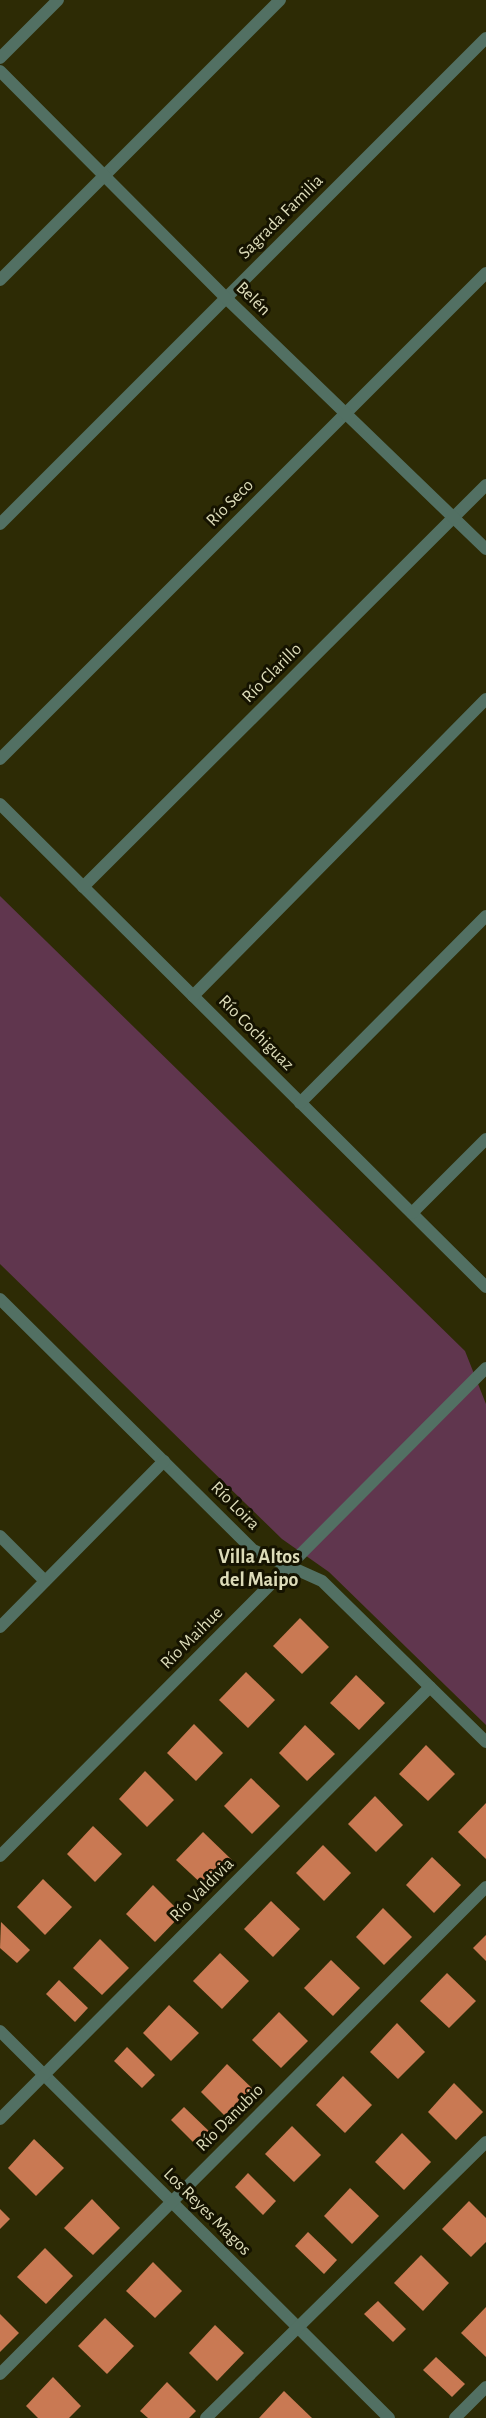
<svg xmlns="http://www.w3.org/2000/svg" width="486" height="2418" font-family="'Alegreya Sans',sans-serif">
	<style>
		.green { fill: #60364e }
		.building { fill: #c97953 }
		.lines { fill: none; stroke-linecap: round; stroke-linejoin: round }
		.minor { stroke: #527063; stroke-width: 12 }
		.tertiary { stroke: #527063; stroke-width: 12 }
		.labels { text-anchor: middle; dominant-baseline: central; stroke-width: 6; stroke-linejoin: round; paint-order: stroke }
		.street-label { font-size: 18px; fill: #dddcb9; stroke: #151300 }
		.neighbourhood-label { font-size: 20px; font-weight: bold; fill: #dddcb9; stroke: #151300 }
	</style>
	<rect width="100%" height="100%" fill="#2d2b05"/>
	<path class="green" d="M0 896 465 1351 486 1404V1725L329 1572 282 1539 0 1264Z"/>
	<g class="building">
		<path d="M300 1618 329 1647 302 1674 273 1646Z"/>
		<path d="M246 1672 275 1700 248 1728 219 1700Z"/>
		<path d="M356 1675 385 1703 359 1730 330 1703Z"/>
		<path d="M194 1724 223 1753 196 1781 167 1753Z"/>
		<path d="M305 1725 335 1754 307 1781 279 1753Z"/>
		<path d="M426 1745 455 1774 428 1801 399 1774Z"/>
		<path d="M145 1771 174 1800 147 1827 119 1799Z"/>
		<path d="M251 1778 280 1806 252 1834 224 1806Z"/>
		<path d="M375 1796 403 1825 376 1852 348 1824Z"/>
		<path d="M486 1803V1859L458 1832Z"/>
		<path d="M93 1826 122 1854 95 1882 67 1854Z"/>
		<path d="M203 1832 232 1860 205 1887 176 1860Z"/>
		<path d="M323 1845 351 1873 324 1901 296 1873Z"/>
		<path d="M432 1857 461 1885 434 1913 406 1885Z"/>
		<path d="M43 1879 72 1907 45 1935 17 1907Z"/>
		<path d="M153 1885 182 1914 155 1942 126 1914Z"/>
		<path d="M271 1901 300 1929 273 1957 244 1929Z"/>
		<path d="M383 1908 412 1937 384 1965 356 1937Z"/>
		<path d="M1 1922 30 1950 17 1963 0 1948Z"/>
		<path d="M486 1935V1961L473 1948Z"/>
		<path d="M100 1939 129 1968 102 1995 73 1968Z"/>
		<path d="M220 1953 249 1981 222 2009 193 1981Z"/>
		<path d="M331 1960 360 1988 333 2016 304 1988Z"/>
		<path d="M447 1973 476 2001 449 2028 420 2001Z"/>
		<path d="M59 1980 88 2008 75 2022 46 1994Z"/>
		<path d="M169 2005 199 2033 171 2061 143 2033Z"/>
		<path d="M279 2012 308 2041 281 2068 252 2040Z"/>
		<path d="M397 2023 425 2052 398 2079 370 2052Z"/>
		<path d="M127 2047 155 2075 142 2088 114 2061Z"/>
		<path d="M227 2064 256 2092 229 2120 201 2092Z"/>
		<path d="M343 2076 372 2105 345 2133 316 2105Z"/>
		<path d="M454 2083 483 2112 456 2140 428 2112Z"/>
		<path d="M184 2107 213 2135 199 2148 171 2120Z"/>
		<path d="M292 2126 321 2155 294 2182 265 2154Z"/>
		<path d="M402 2133 431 2162 404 2190 375 2162Z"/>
		<path d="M34 2139 64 2168 36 2196 8 2168Z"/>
		<path d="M248 2173 276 2201 263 2215 235 2187Z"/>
		<path d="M350 2188 379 2216 352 2244 324 2216Z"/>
		<path d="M92 2199 120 2228 93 2255 64 2228Z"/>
		<path d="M469 2201 486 2218V2242L471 2257 442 2229Z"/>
		<path d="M0 2209 10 2219 0 2229Z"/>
		<path d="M308 2232 337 2260 324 2274 295 2246Z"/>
		<path d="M45 2248 73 2276 46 2304 17 2277Z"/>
		<path d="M421 2255 449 2283 423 2311 394 2283Z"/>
		<path d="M153 2262 182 2291 155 2318 126 2291Z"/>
		<path d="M378 2301 406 2329 393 2342 364 2314Z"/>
		<path d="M486 2307V2357L461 2333Z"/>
		<path d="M0 2314 19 2333 0 2352Z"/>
		<path d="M105 2318 134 2346 107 2374 78 2346Z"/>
		<path d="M215 2325 244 2353 217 2381 189 2353Z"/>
		<path d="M436 2357 465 2384 452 2397 423 2370Z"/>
		<path d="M53 2377 81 2406 69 2418H38L26 2406Z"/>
		<path d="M167 2382 196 2411 189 2418H148L140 2411Z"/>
		<path d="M284 2391 312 2418H259Z"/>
	</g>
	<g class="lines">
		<g class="minor">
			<path d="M0 58 58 0"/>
			<path d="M0 280 280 0"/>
			<path d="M0 524 486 38"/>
			<path d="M0 759 486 273"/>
			<path d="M0 804 486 1287"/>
			<path d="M83 887 486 485"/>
			<path d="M193 996 486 699"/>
			<path d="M300 1103 486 916"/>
			<path d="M412 1213 486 1139"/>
			<path d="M0 1299 253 1550 322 1581 486 1742"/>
			<path d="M0 1536 45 1581"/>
			<path d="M0 1627 164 1461"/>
			<path d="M0 1856 486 1368"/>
			<path d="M0 2031 389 2418"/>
			<path d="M0 2119 430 1687"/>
			<path d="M0 2374 486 1887"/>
			<path d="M206 2418 486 2142"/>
			<path d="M455 2418 486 2387"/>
		</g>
		<path class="tertiary" d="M0 71 226 298 486 549"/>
	</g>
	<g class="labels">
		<g class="street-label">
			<text transform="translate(281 217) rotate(-45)">Sagrada Familia</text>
			<text transform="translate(253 299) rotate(44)">Belén</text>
			<text transform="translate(230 503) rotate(-45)">Río Seco</text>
			<text transform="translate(272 673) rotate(-45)">Río Clarillo</text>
			<text transform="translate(256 1033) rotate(45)">Río Cochiguaz</text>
			<text transform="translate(235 1506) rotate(45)">Río Loira</text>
			<text transform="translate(192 1638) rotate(-45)">Río Maihue</text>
			<text transform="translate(202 1890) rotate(-45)">Río Valdivia</text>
			<text transform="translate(230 2118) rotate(-45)">Río Danubio</text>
			<text transform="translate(207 2212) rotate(45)">Los Reyes Magos</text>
		</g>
		<g class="neighbourhood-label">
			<text x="259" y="1557">Villa Altos<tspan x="259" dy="23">del Maipo</tspan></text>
		</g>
	</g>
</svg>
